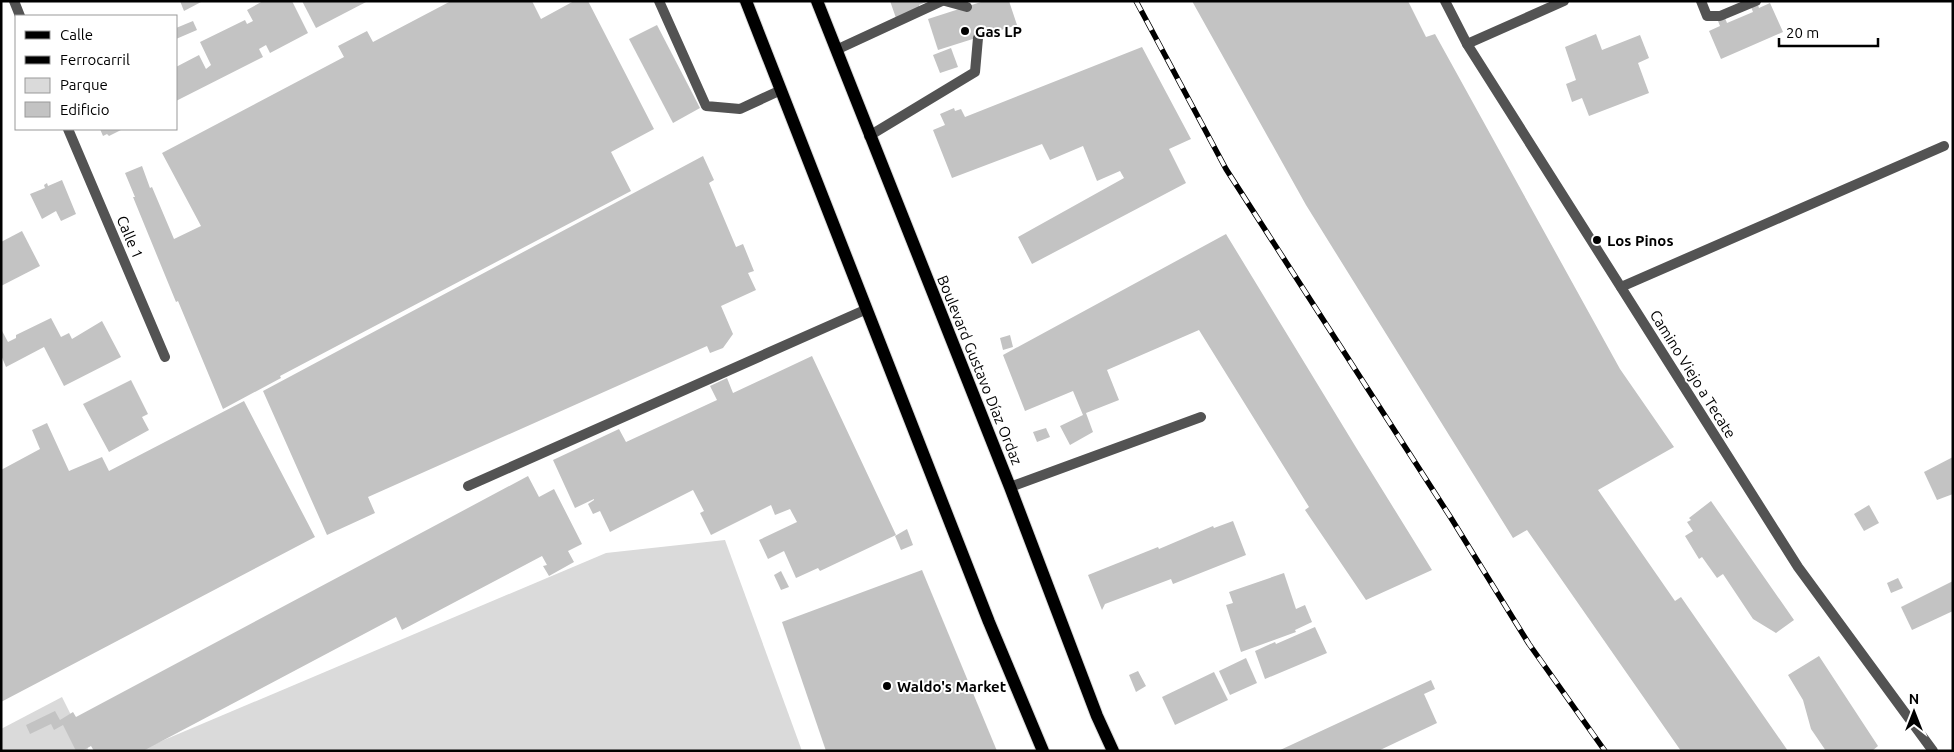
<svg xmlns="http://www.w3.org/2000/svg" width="1954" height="752" font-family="Ubuntu,sans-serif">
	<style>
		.green { fill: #dadada }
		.building { fill: #c3c3c3 }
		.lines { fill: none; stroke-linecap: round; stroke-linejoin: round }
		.primary-casing { stroke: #dbdbdb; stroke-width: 14 }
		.lane { stroke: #535353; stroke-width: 10 }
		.street { stroke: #535353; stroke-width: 10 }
		.primary { stroke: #000; stroke-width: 12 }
		.rail-casing { stroke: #000; stroke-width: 5.5 }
		.rail { stroke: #fff; stroke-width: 4; stroke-dasharray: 11; stroke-linecap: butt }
		.poi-dot { fill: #000; stroke: #fff; stroke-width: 2 }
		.labels { text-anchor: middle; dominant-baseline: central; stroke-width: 4; stroke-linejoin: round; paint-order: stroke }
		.poi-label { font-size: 15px; font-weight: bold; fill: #000; stroke: #fff; text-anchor: start }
		.street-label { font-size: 15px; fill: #000; stroke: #fff }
	</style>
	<rect width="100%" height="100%" fill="#fff"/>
	<g class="green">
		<path d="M725 540 802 751H138L606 553Z"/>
		<path d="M62 697 89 751H1V729Z"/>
	</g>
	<g class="building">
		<path d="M180 1H203L184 11Z"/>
		<path d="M263 1H292L308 33 270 53 266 45 259 49 263 57 176 101V67L199 55 206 69 211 65 200 42 245 20 247 24 253 21 247 10Z"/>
		<path d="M302 1H368L316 28Z"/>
		<path d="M451 1H532L541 19 574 1H588L654 129 611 152 631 191 280 376 281 378 223 409 178 301 176 302 133 197H135L125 173 142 166 150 188 152 187 174 239 201 226 162 153 344 57 338 46 367 31 373 42Z"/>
		<path d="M890 1H929L919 5 920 8 896 18Z"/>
		<path d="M984 1H1009L1017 25 938 50 928 19Z"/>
		<path d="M1192 1H1408L1426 37 1435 34 1620 369 1674 447 1598 490 1675 601 1681 597 1788 751H1681L1527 530 1513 538 1306 205Z"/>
		<path d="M1770 3 1783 32 1721 59 1709 31 1720 26 1718 21 1725 18 1727 23 1753 12 1751 7 1758 5 1759 8Z"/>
		<path d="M193 21 197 30 176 39V28Z"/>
		<path d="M657 25 700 108 673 123 629 39Z"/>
		<path d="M1596 34 1602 50 1640 35 1649 58 1638 63 1649 93 1589 116 1582 98 1572 102 1566 84 1576 80 1565 47Z"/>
		<path d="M1142 47 1191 139 1169 149 1186 183 1032 264 1018 237 1124 178 1120 171 1097 181 1083 146 1050 160 1042 144 952 178 933 130 945 125 940 114 954 108 955 111 961 109 965 117Z"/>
		<path d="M951 48 958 67 940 73 933 55Z"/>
		<path d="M100 129H123L109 136 107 134 103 136Z"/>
		<path d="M703 156 714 180 709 183 736 247 743 244 754 271 748 273 756 290 721 306 733 334 723 348 710 353 707 346 368 497 375 513 327 535 263 391Z"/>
		<path d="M62 180 76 214 61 221 56 211 42 219 30 194 45 188 44 185 47 183 48 186Z"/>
		<path d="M22 231 40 266 1 286V242Z"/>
		<path d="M1226 234 1357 449 1432 570 1366 600 1305 510 1309 507 1199 330 1107 370 1119 400 1086 413 1093 432 1070 445 1060 426 1083 415 1073 391 1025 411 1003 355Z"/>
		<path d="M51 318 61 337 69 333 72 339 102 321 121 357 64 386 44 347 6 367 1 355V329L8 342 16 338V335Z"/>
		<path d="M1010 335 1013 347 1003 350 1000 338Z"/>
		<path d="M812 356 896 535 820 571 818 568 796 578 784 551 768 559 759 540 797 522 790 509 775 515 771 505 711 535 700 513 704 511 693 490 610 532 600 511 593 514 588 504 594 500V499L575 508 553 460 619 429 626 442 717 400 710 386 727 378 733 393Z"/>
		<path d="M131 380 148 414 142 417 149 430 109 452 83 404Z"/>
		<path d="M244 401 315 537 1 702V470L40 449 32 430 47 423 69 471 102 457 109 471Z"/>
		<path d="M1046 428 1050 437 1037 442 1033 432Z"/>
		<path d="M1953 457V494L1937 500 1924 472Z"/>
		<path d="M528 476 539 497 554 489 582 544 568 551 574 562 549 576 543 566 547 565 542 556 402 630 396 617 143 751H94L91 746 82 751H76L63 725 54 730 51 724 30 734 26 725 55 711 60 720 73 712 76 717Z"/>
		<path d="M1711 501 1794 620 1776 633 1753 619 1723 574 1717 578 1702 557 1699 559 1685 536 1693 531 1687 522 1691 520 1689 518Z"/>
		<path d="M1869 505 1879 523 1864 531 1854 514Z"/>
		<path d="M1233 521 1246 555 1173 584 1171 579 1105 604 1102 610 1088 575 1158 547 1159 549 1213 526 1214 528Z"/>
		<path d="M907 529 913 545 901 550 895 536Z"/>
		<path d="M922 570 997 751H826L782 622Z"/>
		<path d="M781 571 789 587 781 590 774 575Z"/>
		<path d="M1284 573 1296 609 1305 605 1312 622 1295 630 1296 632 1241 652 1226 605 1233 603 1229 592Z"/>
		<path d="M1898 578 1903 588 1891 593 1887 583Z"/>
		<path d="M1953 581V611L1912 630 1901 607Z"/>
		<path d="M1315 627 1327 653 1265 679 1255 651 1275 642 1276 644Z"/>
		<path d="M1819 656 1878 746 1872 751H1826L1811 729 1803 700 1788 675Z"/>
		<path d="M1246 658 1257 683 1230 695 1219 671Z"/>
		<path d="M1138 671 1146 686 1136 692 1129 675Z"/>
		<path d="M1214 672 1228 700 1175 725 1162 697Z"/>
		<path d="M1431 680 1435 689 1424 694 1437 723 1378 751H1278Z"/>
	</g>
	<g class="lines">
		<defs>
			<g id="primary">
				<path d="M746 1 989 622 1043 751"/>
				<path d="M817 1 1010 487 1097 716 1113 751"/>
			</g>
		</defs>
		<use href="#primary" class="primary-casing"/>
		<g class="lane">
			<path d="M659 1 706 106 740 109 781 90"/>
			<path d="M945 1 967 7"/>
			<path d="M1701 1 1707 16H1720L1756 1"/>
			<path d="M1467 44 1564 1"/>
			<path d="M836 50 942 1"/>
			<path d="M869 136 975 72 978 38"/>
			<path d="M1621 287 1944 146"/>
			<path d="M468 486 867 309"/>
			<path d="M1010 487 1201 417"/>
		</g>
		<g class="street">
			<path d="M14 1 20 16"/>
			<path d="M1445 1 1467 44 1798 567 1933 751"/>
			<path d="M68 129 165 357"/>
		</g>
		<use href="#primary" class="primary"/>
		<defs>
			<path id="rail" d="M1136 1 1226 169 1451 518 1529 644 1605 751"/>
		</defs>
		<use href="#rail" class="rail-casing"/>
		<use href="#rail" class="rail"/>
	</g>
	<g class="poi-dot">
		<circle cx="965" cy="31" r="5"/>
		<circle cx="1597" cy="240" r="5"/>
		<circle cx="887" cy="686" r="5"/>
	</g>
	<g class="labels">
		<g class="poi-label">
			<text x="975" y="31">Gas LP</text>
			<text x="1607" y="240">Los Pinos</text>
			<text x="897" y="686">Waldo's Market</text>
		</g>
		<g class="street-label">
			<text transform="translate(130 237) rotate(67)">Calle 1</text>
			<text transform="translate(980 370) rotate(68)">Boulevard Gustavo Díaz Ordaz</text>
			<text transform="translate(1693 374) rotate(58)">Camino Viejo a Tecate</text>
		</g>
	</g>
	<rect width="1954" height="752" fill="none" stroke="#000000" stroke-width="5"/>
	<rect x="15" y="15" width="162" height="115" fill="#ffffff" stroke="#999999"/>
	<rect x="25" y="31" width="25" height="8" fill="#000000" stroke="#999999"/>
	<text x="60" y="40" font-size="15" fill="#000000">Calle</text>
	<rect x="25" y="56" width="25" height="8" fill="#000000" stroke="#999999"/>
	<text x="60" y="65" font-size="15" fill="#000000">Ferrocarril</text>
	<rect x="25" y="78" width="25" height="15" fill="#dadada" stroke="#999999"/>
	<text x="60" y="90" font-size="15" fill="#000000">Parque</text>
	<rect x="25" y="102" width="25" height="15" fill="#c3c3c3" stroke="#999999"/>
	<text x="60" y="115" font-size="15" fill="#000000">Edificio</text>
	<g transform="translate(1914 712)" stroke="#ffffff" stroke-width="4" paint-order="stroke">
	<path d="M0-4L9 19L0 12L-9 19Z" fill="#000000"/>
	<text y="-8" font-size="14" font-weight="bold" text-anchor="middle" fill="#000000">N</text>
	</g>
	<path d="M1779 38v8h99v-8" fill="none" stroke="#000000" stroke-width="2.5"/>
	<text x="1786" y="38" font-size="15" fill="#000000" stroke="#ffffff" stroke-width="4" paint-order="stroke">20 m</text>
</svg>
